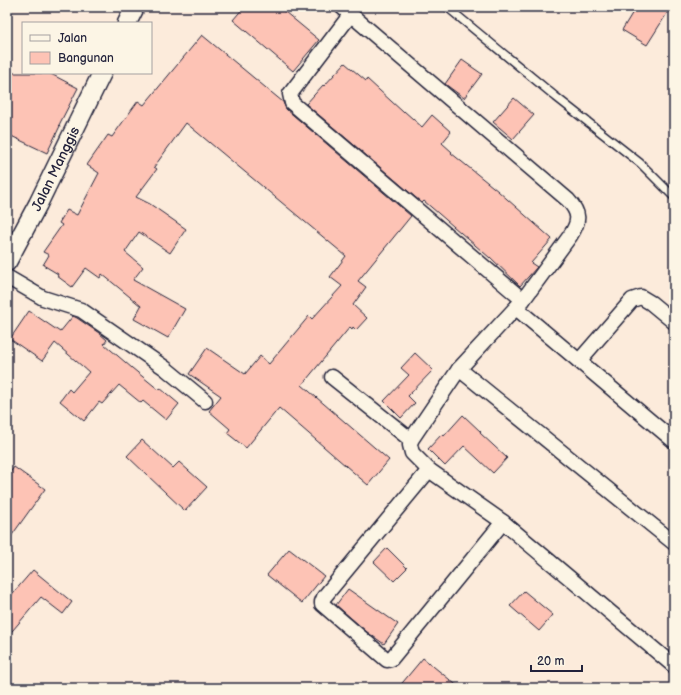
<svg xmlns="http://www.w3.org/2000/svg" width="681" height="695" font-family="'Balsamiq Sans',sans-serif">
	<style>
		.building { fill: #fdc3b5; stroke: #22223b }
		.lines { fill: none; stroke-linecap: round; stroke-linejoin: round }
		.service-casing { stroke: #22223b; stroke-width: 10 }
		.minor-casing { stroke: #22223b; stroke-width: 17 }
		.tertiary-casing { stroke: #22223b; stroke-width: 21 }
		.service { stroke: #fcf5e5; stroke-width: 7 }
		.minor { stroke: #fcf5e5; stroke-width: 14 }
		.tertiary { stroke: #fcf5e5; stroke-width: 18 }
		.labels { text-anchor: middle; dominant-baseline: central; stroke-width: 3; stroke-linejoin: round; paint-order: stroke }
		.street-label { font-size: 14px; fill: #22223b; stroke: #fcf5e5 }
	</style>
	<rect width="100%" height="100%" fill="#fcebdb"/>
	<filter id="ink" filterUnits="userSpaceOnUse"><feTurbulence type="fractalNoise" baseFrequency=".025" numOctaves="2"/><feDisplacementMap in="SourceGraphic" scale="8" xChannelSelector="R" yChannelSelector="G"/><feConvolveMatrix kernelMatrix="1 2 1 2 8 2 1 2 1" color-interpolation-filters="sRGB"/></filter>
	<g filter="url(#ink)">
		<g class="building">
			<path d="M244 7H279L319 40 293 71 233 20Z"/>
			<path d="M636 7H671L647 45 622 30Z"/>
			<path d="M202 35 283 102 286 109 411 216 358 281 366 287 353 305 367 318 356 330 353 327 352 329 350 327 302 385 389 460 368 485 279 408 246 448 227 433 230 429 209 411 221 396 189 374 207 348 245 374 260 356 269 364 309 316 312 319 342 286 330 277 346 256 186 123 154 167 157 169 136 197 150 204 186 229 170 253 139 232 125 252 143 267 133 280 185 309 168 338 134 319 141 306 102 274 100 278 86 268 72 287 57 276 58 274 43 265 49 255 43 252 62 225 59 223 67 210 77 215 99 173 87 165 108 135 112 137 138 101 144 105Z"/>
			<path d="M462 60 482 74 464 98 445 84Z"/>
			<path d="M345 63 366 81 367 79 403 112 404 111 422 127 432 115 451 132 442 143 452 152 451 153 498 191 552 239 531 263 537 267 520 286 490 257V258L424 201 422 203 306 104 323 85 324 86Z"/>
			<path d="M7 73H49L78 88 59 125 60 126 47 153 7 134Z"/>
			<path d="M514 98 534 115 513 139 493 122Z"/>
			<path d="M29 311 60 332 73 316 77 318 99 333 107 340 104 344 132 368 159 390 160 388 179 404 166 420 143 401 141 403 119 385 102 404 99 402 84 421 60 401 69 389 72 392 89 372 55 343 42 361 10 339Z"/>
			<path d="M415 353 433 370 408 396 415 403 401 418 384 401 409 375 401 368Z"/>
			<path d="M463 415 481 432 480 433 507 458 493 473 464 446 445 466 428 449 442 434 444 436Z"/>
			<path d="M142 440 173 468 179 462 207 487 185 511 127 456Z"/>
			<path d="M14 467 45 489 7 542V477Z"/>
			<path d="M387 548 407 568 394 581 374 562Z"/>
			<path d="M289 549 324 576 302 603 267 575Z"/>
			<path d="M33 570 72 602 63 614 41 597 7 637V600Z"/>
			<path d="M348 589 398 624 384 644 367 632 336 605Z"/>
			<path d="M524 591 553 615 539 631 510 606Z"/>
			<path d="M423 658 460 688H398Z"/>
		</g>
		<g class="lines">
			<defs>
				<path id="service" d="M447 7 556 97 640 163 674 197"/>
				<g id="minor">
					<path d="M342 7 568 200C580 213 580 221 570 236L523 300 459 369 411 440 410 445 412 453 429 470 503 522 674 666"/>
					<path d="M351 14 290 94 292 103 523 300"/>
					<path d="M7 277 43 298 81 310 165 368 205 401"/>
					<path d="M516 308 674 441"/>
					<path d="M579 361 632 300 641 297 651 303 674 322"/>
					<path d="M459 369 674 543"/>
					<path d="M332 377 411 440"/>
					<path d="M429 470 324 597 322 602V604L387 660 391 659 503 522"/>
				</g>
				<g id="tertiary">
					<path d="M127 23 135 7"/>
					<path id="s1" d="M7 262 38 204 102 73"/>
				</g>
			</defs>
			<use href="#service" class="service-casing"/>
			<use href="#minor" class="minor-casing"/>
			<use href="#tertiary" class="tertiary-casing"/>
			<use href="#service" class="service"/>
			<use href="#minor" class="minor"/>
			<use href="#tertiary" class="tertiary"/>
		</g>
	</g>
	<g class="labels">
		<g class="street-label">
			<text stroke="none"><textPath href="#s1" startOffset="105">Jalan Manggis</textPath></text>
		</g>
	</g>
	<rect width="681" height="695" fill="none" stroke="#fcf5e5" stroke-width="24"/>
	<rect x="12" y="12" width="657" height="671" fill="none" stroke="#22223b" stroke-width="1.5" filter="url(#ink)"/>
	<rect x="22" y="22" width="130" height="52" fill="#fcf5e5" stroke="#a5a1a1"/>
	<rect x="30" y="35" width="20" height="6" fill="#fcf5e5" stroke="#a5a1a1"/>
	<text x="58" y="42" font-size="12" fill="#22223b">Jalan</text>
	<rect x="30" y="52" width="20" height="12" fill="#fdc3b5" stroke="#a5a1a1"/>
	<text x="58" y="62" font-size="12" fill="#22223b">Bangunan</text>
	<path d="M531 665v6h51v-6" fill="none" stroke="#22223b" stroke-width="2"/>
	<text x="537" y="665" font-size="12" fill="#22223b" stroke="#fcf5e5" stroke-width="3" paint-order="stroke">20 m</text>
</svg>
